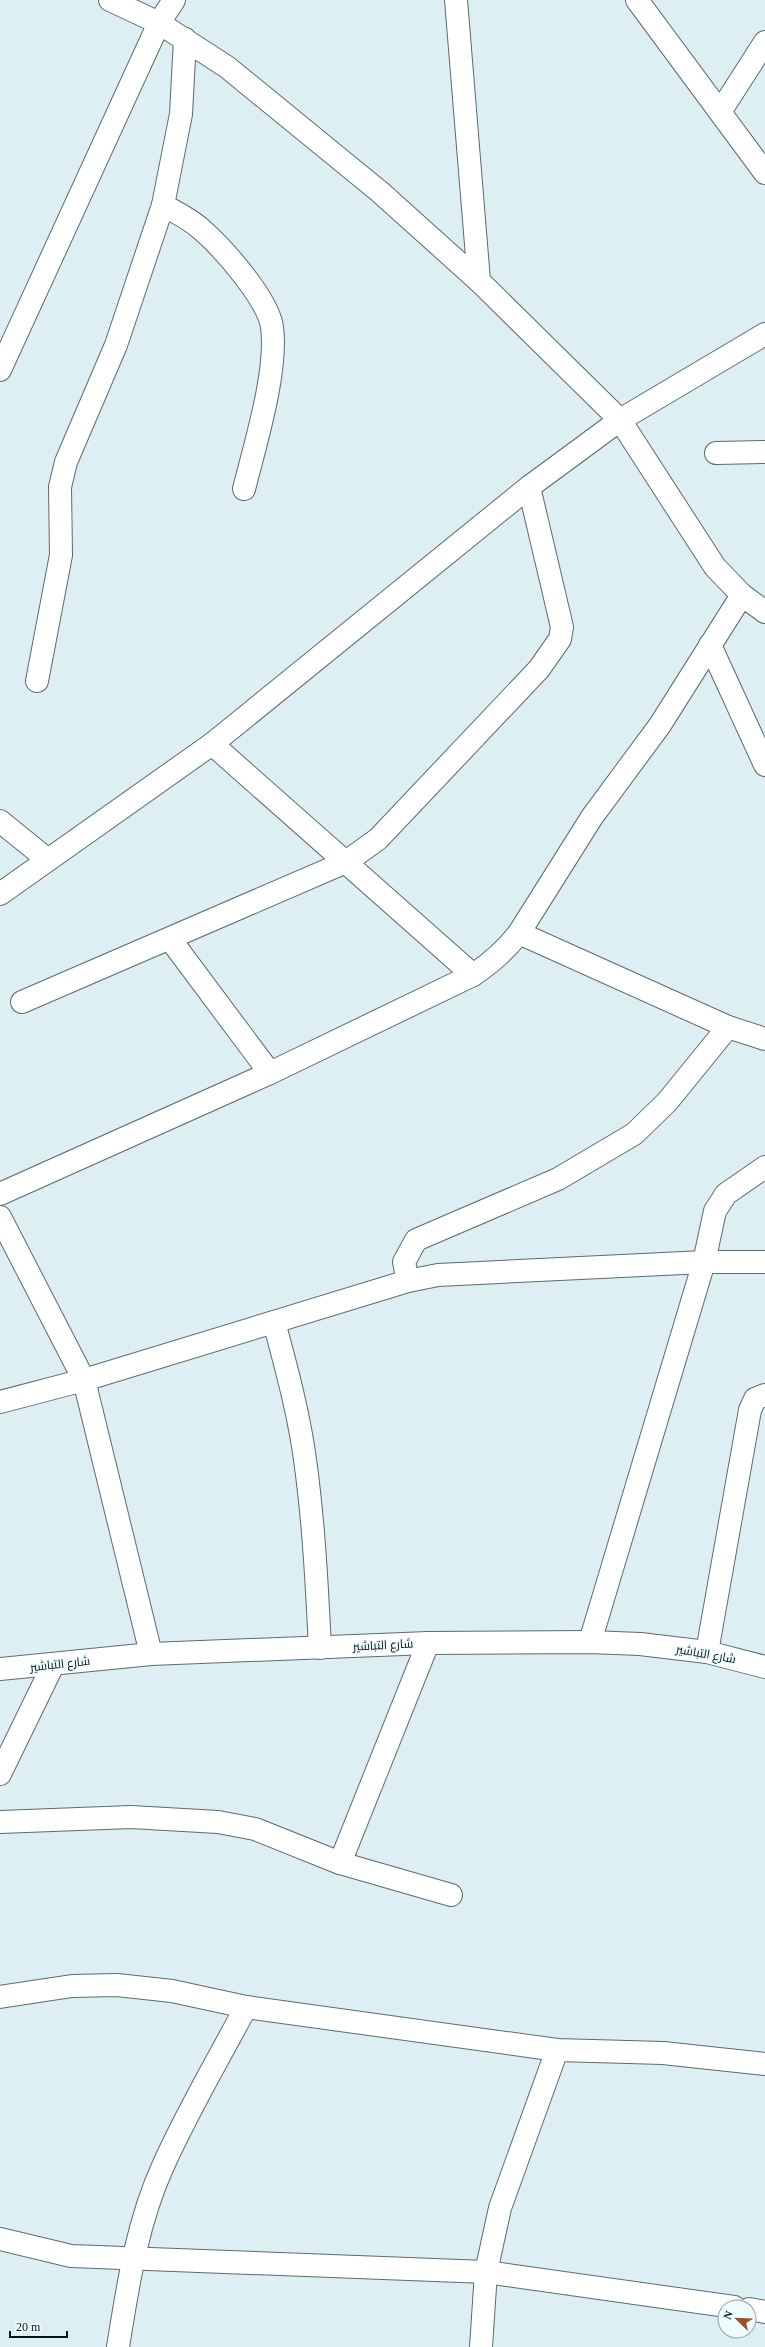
<svg xmlns="http://www.w3.org/2000/svg" width="765" height="2347" font-family="'Times New Roman',Cairo,serif">
	<style>
		.lines { fill: none; stroke-linecap: round; stroke-linejoin: round }
		.minor-casing { stroke: #5b6b6e; stroke-width: 24 }
		.minor { stroke: #fff; stroke-width: 22 }
		.labels { text-anchor: middle; dominant-baseline: central; stroke-width: 3; stroke-linejoin: round; paint-order: stroke }
		.street-label { font-size: 12px; fill: #0b1213; stroke: #edfcff }
	</style>
	<rect width="100%" height="100%" fill="#ddeff3"/>
	<g class="lines">
		<defs>
			<g id="minor">
				<path d="M110 0 159 23 227 67 380 192 479 281 620 420 715 567 742 595 765 612"/>
				<path d="M456 0 479 281"/>
				<path d="M637 0 765 173"/>
				<path d="M720 112 765 42"/>
				<path d="M163 205C175 212 190 219 201 229 223 248 268 299 272 327 278 371 255 445 244 489"/>
				<path d="M0 370 159 23 174 0"/>
				<path d="M716 453 765 452"/>
				<path d="M710 645 765 765"/>
				<path d="M37 681 61 555 60 487 66 462 116 345 163 205 181 114 185 39"/>
				<path d="M212 744 473 975"/>
				<path d="M0 821 48 860"/>
				<path d="M0 894 212 744 529 487 620 420 765 334"/>
				<path d="M519 933 728 1027 765 1039"/>
				<path d="M170 939 270 1073"/>
				<path d="M22 1002 346 862 378 839 539 669 560 639 562 627 529 487"/>
				<path d="M0 1194 270 1073 473 975C491 963 505 951 519 933L592 817 660 725 742 595"/>
				<path d="M0 1217 84 1380 151 1654"/>
				<path d="M408 1281 404 1262 416 1240 558 1179 634 1134 667 1102 728 1027"/>
				<path d="M274 1322C287 1370 300 1418 306 1467 314 1527 317 1588 320 1648"/>
				<path d="M0 1402 84 1380 408 1281 438 1275 704 1262H765"/>
				<path d="M590 1642 704 1262 715 1211 726 1194 765 1167"/>
				<path d="M707 1652 750 1410 755 1399 765 1395"/>
				<path d="M0 1669 151 1654 428 1643 590 1642 640 1644 707 1652 765 1667"/>
				<path d="M0 1774 53 1665"/>
				<path d="M0 1822 131 1817 218 1822 255 1829 340 1863 428 1643"/>
				<path d="M340 1863 451 1895"/>
				<path d="M0 1997 72 1986 117 1985 172 1991 246 2007 557 2050 663 2053 765 2064"/>
				<path d="M0 2239 71 2256 486 2272 734 2307"/>
				<path d="M749 2309 765 2312"/>
				<path d="M118 2347C128 2285 137 2223 163 2166 187 2112 218 2060 246 2007"/>
				<path d="M481 2347 486 2272 500 2208 557 2050"/>
			</g>
		</defs>
		<use href="#minor" class="minor-casing"/>
		<use href="#minor" class="minor"/>
	</g>
	<g class="labels">
		<g class="street-label">
			<text transform="translate(383 1645) rotate(-3)">شارع التباشير</text>
			<text transform="translate(706 1654) rotate(10)">شارع التباشير</text>
			<text transform="translate(60 1664) rotate(-6)">شارع التباشير</text>
		</g>
	</g>
	<g transform="translate(737 2319) rotate(293)"><circle r="19" fill="#edfcff" stroke="#939ea1"/>
	<path d="M0-3L7 15L0 10L-7 15Z" fill="#975226"/>
	<text y="-6" font-size="11" font-weight="bold" text-anchor="middle" fill="#0b1213">N</text>
	</g>
	<path d="M10 2331v6h57v-6" fill="none" stroke="#0b1213" stroke-width="2"/>
	<text x="16" y="2331" font-size="12" fill="#0b1213" stroke="#edfcff" stroke-width="3" paint-order="stroke">20 m</text>
</svg>
